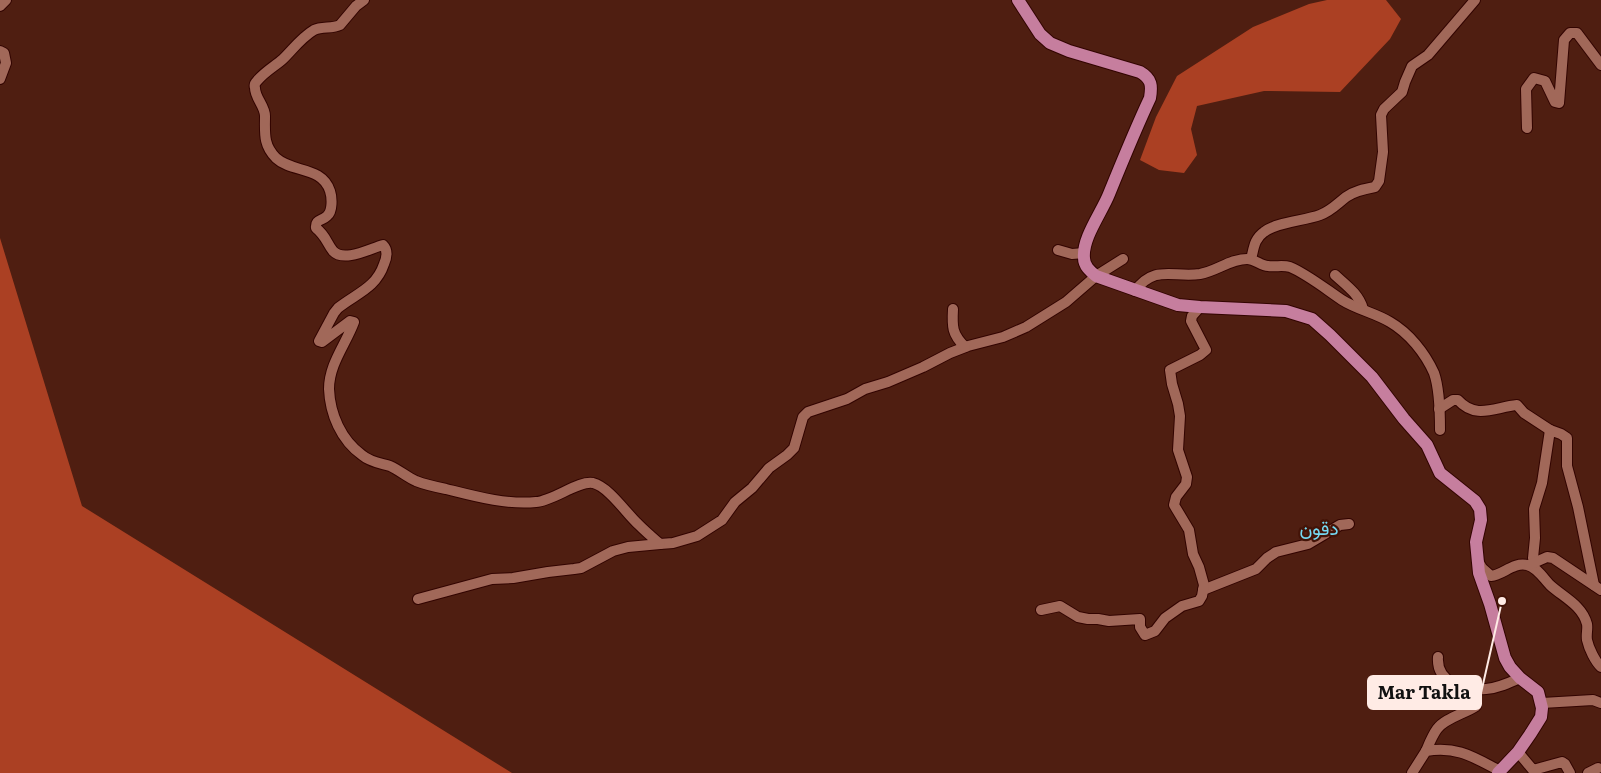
<svg xmlns="http://www.w3.org/2000/svg" width="1601" height="773" font-family="Literata,Vazirmatn,serif">
	<style>
		.forest { fill: #ab4023 }
		.lines { fill: none; stroke-linecap: round; stroke-linejoin: round }
		.minor-casing { stroke: #320400; stroke-width: 12 }
		.major-casing { stroke: #320400; stroke-width: 14 }
		.minor { stroke: #a16859; stroke-width: 10 }
		.major { stroke: #c67e9e; stroke-width: 12 }
		.labels { text-anchor: middle; dominant-baseline: central; stroke-width: 4.5; stroke-linejoin: round; paint-order: stroke }
		.quarter-label { font-size: 19px; fill: #75d9f2; stroke: #431307 }
		.leader { fill: none; stroke: #ffebe5; stroke-width: 2 }
		.callout-dot { fill: #ffebe5; stroke: #431307; stroke-width: 2 }
		.callout { fill: #ffebe5; stroke: #ffebe5; stroke-width: 2 }
		.callout-label { font-size: 18px; text-anchor: middle; font-weight: bold; fill: #111 }
	</style>
	<rect width="100%" height="100%" fill="#4f1e11"/>
	<g class="forest">
		<path d="M1327 0H1386L1401 19 1390 39 1340 92 1264 91 1197 106 1191 129 1197 155 1184 173 1159 170 1140 160 1156 117 1177 76 1253 27 1309 4Z"/>
		<path d="M0 238 82 506 512 773H0Z"/>
	</g>
	<g class="lines">
		<defs>
			<g id="minor">
				<path d="M364 0 356 6 340 25C332 29 322 26 314 30 302 37 293 49 283 59 275 66 264 72 257 81 255 83 254 85 255 88 255 98 265 106 265 116 265 133 263 145 276 158 292 173 322 166 330 191 332 197 333 211 327 216 322 221 315 219 316 228 326 236 326 242 333 251 344 263 371 248 383 245 388 250 387 257 384 264 376 288 357 293 338 308L334 313 319 341 322 342 350 321 354 322C346 344 329 364 329 389 330 414 341 440 362 455 370 462 380 463 390 466 399 470 407 477 416 481 426 485 436 487 446 489 474 496 506 505 536 502 553 501 579 480 593 483 609 487 626 513 638 524 645 531 653 538 660 544L673 543 697 536 722 520 735 502 752 488 769 468 787 455 794 448 803 417 808 412 847 399 865 389 888 382 923 367 950 353 968 346 1003 337 1026 327 1066 302 1096 276 1123 259"/>
				<path d="M0 6 6 0"/>
				<path d="M0 51 4 53 6 63 0 79"/>
				<path d="M1527 128 1526 89 1534 78 1545 81 1555 102 1559 103 1564 40 1570 33H1577L1601 65"/>
				<path d="M1058 250 1072 254 1084 253"/>
				<path d="M1251 259C1254 248 1254 239 1264 232 1277 222 1304 221 1320 215 1331 211 1337 204 1346 197 1354 191 1364 189 1375 187L1379 181 1383 152 1381 115 1384 109 1402 92 1405 82 1412 66 1428 55 1475 0"/>
				<path d="M1335 275C1346 285 1359 294 1363 309"/>
				<path d="M1135 291C1155 264 1173 278 1200 274 1217 271 1230 259 1247 259 1255 259 1261 266 1268 266 1276 267 1283 265 1290 267 1307 274 1327 290 1342 300 1356 309 1375 313 1390 322 1409 333 1425 353 1434 373 1439 387 1440 414 1440 430"/>
				<path d="M953 309C952 327 952 334 965 347"/>
				<path d="M1439 409 1453 400H1458C1476 420 1495 407 1517 405L1524 413 1550 430"/>
				<path d="M1478 561 1482 568 1491 576C1503 575 1513 562 1527 565 1537 567 1544 579 1550 585 1563 597 1582 605 1587 624 1588 629 1586 634 1587 640 1589 649 1595 661 1601 667"/>
				<path d="M1535 563 1533 558 1535 538 1534 509 1542 483 1550 430 1561 434 1567 438V466L1578 507 1594 585"/>
				<path d="M1529 565 1547 557 1553 558 1601 590"/>
				<path d="M1203 590 1256 569 1267 558 1276 552 1308 544 1340 525 1349 524"/>
				<path d="M418 599 492 579 513 578 548 572 574 569 581 568 613 551 628 547 660 544"/>
				<path d="M1041 610 1060 606 1078 617 1088 619H1098L1109 621 1140 619V627L1145 635 1155 631 1165 618 1182 606 1199 601 1202 596 1204 585 1199 567 1193 554 1189 530 1174 505 1176 497 1186 484 1187 477 1178 450 1180 416 1178 404 1172 384 1170 370 1200 355 1206 350 1191 321 1192 316 1200 307"/>
				<path d="M1438 657C1436 683 1464 691 1486 689 1498 688 1509 683 1520 678"/>
				<path d="M1542 703 1593 700 1601 703"/>
				<path d="M1426 751C1429 744 1432 736 1437 729 1445 718 1464 714 1476 706"/>
				<path d="M1518 752 1533 770 1562 762 1565 764 1570 773"/>
				<path d="M1412 773 1426 751C1458 746 1473 757 1500 771"/>
				<path d="M1588 773 1598 768"/>
			</g>
			<path id="major" d="M1018 0 1040 34 1050 43 1069 51 1140 72C1152 79 1152 86 1150 98 1135 130 1122 162 1109 194 1102 212 1082 238 1084 258 1084 266 1090 271 1096 276L1178 305 1200 307 1286 311 1312 319 1330 335 1372 377 1404 419 1427 445 1440 473 1475 501 1480 509 1481 520 1476 542 1479 573 1490 604 1505 658 1510 667 1520 678 1538 692 1542 708 1541 717 1531 733 1518 752 1498 773"/>
		</defs>
		<use href="#minor" class="minor-casing"/>
		<use href="#major" class="major-casing"/>
		<use href="#minor" class="minor"/>
		<use href="#major" class="major"/>
	</g>
	<g class="labels">
		<g class="quarter-label">
			<text x="1319" y="527">دقون</text>
		</g>
	</g>
	<path class="leader" d="M1502 601L1481 693"/>
	<circle class="callout-dot" cx="1502" cy="601" r="5"/>
	<rect class="callout" x="1368" y="676" width="113" height="33" rx="5"/>
	<g class="callout-label">
		<text x="1424" y="699">Mar Takla</text>
	</g>
</svg>
